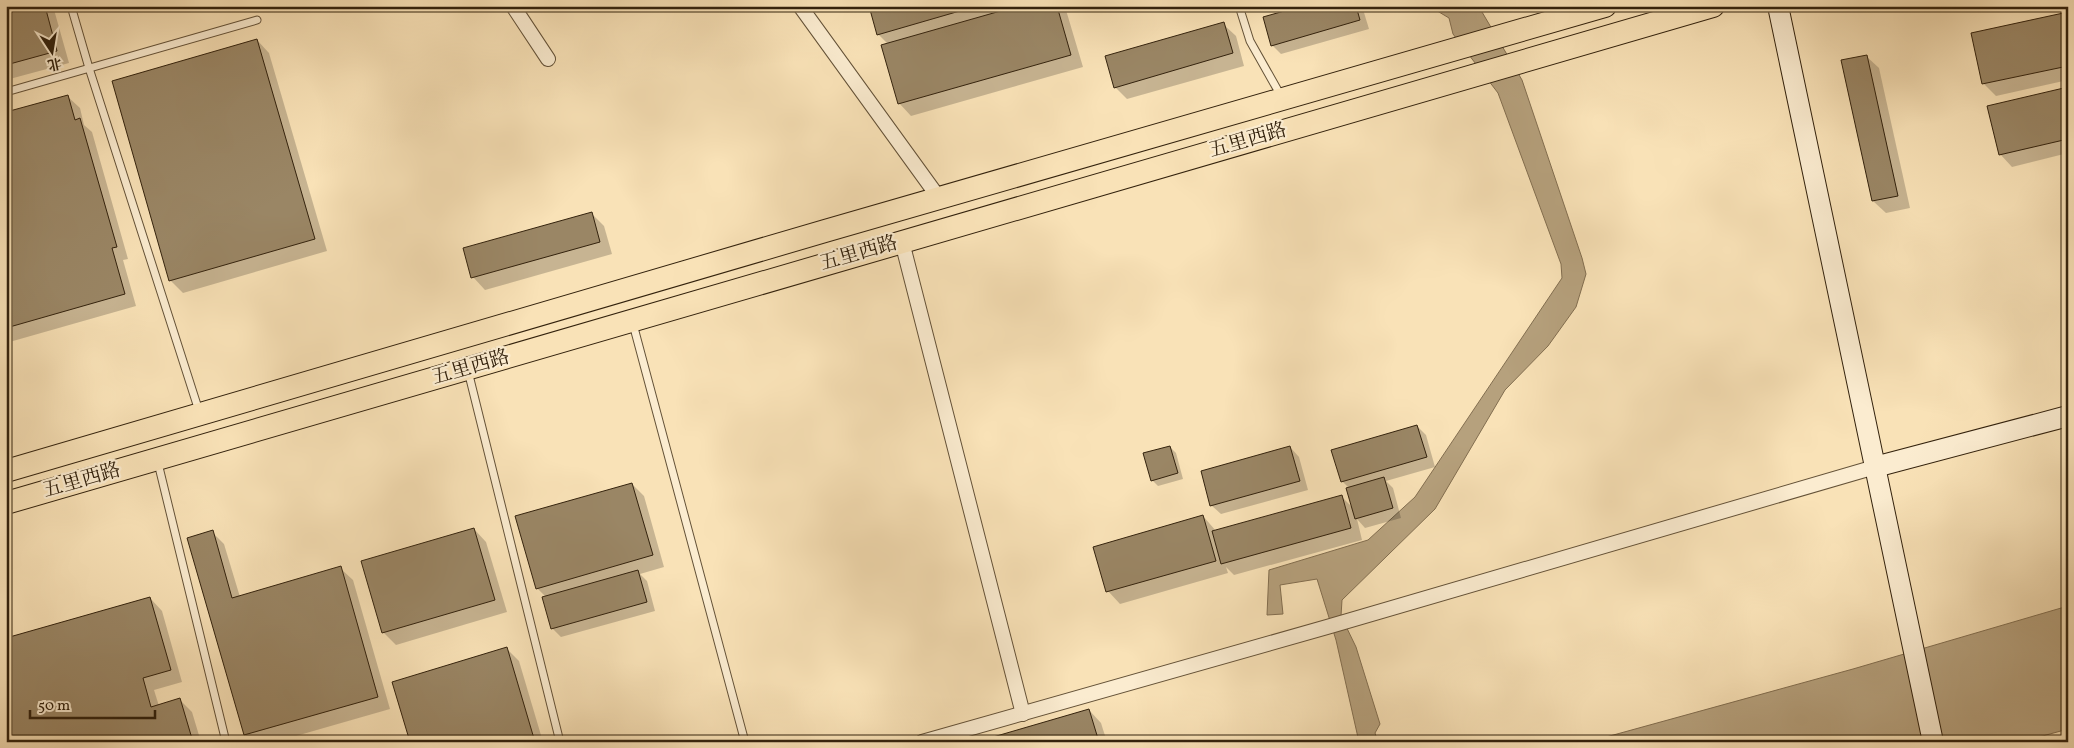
<svg xmlns="http://www.w3.org/2000/svg" width="2074" height="748" font-family="Vollkorn,'Noto Serif SC',serif">
	<style>
		.water { fill: #b6a17d; stroke: #826e50 }
		.shadow { fill: #0003 }
		.building { fill: #9a8665; stroke: #33220d }
		.lines { fill: none; stroke-linecap: round; stroke-linejoin: round }
		.service-casing { stroke: #645238; stroke-width: 9 }
		.minor-casing { stroke: #645238; stroke-width: 16 }
		.secondary-casing { stroke: #33220d; stroke-width: 22 }
		.primary-casing { stroke: #33220d; stroke-width: 24 }
		.service { stroke: #fbecd0; stroke-width: 7 }
		.minor { stroke: #fbecd0; stroke-width: 14 }
		.secondary { stroke: #fbecd0; stroke-width: 20 }
		.primary { stroke: #f9e2b7; stroke-width: 22 }
		.labels { text-anchor: middle; dominant-baseline: central; stroke-width: 4.5; stroke-linejoin: round; paint-order: stroke }
		.street-label { font-size: 20px; fill: #33220d; stroke: #fbecd0 }
	</style>
	<rect width="100%" height="100%" fill="#f9e2b7"/>
	<filter id="stains"><feTurbulence type="fractalNoise" baseFrequency=".004" numOctaves="4"/><feColorMatrix values="0 0 0 0 .2 0 0 0 0 .09 0 0 0 0 .02 0 0 0 .5 -.17"/></filter>
	<radialGradient id="worn" r=".72"><stop offset=".6" stop-color="#630" stop-opacity="0"/><stop offset="1" stop-color="#630" stop-opacity=".3"/></radialGradient>
	<g class="water">
		<path d="M1429 6H1471L1482 12 1522 80 1582 258 1586 274 1576 307 1548 346 1505 390 1435 509 1342 600 1341 616 1356 647 1380 724 1375 733 1378 742H1359L1336 640 1317 579 1280 585 1283 614 1267 615 1269 570 1368 540 1415 497 1562 278 1561 264 1498 93 1453 34 1449 18Z"/>
		<path d="M2068 606V729L2021 742H1588L1853 669Z"/>
	</g>
	<g class="shadow">
		<path d="M6 6H53L69 63 6 80Z"/>
		<path d="M871 6H1063L1066 10 1083 67 911 116 899 103 888 44 878 34Z"/>
		<path d="M1307 6H1362L1369 29 1281 54 1272 45Z"/>
		<path d="M2068 13V80L1996 96 1984 84 1973 34Z"/>
		<path d="M1223 24 1236 36 1244 66 1127 99 1115 87Z"/>
		<path d="M257 40 269 53 327 251 183 293 170 280Z"/>
		<path d="M1866 56 1879 68 1910 208 1886 213 1873 201 1842 61Z"/>
		<path d="M2068 88V153L2012 167 2000 154Z"/>
		<path d="M67 96 80 108 84 125 92 132 128 259 123 260 136 306 6 343V114Z"/>
		<path d="M592 214 604 226 612 254 485 290 473 277Z"/>
		<path d="M1417 426 1426 435 1435 467 1386 481 1393 488 1401 518 1365 528 1357 519 1362 540 1234 575 1226 567 1228 573 1120 604 1108 591 1203 516 1216 531 1342 497 1353 508 1349 488 1342 481Z"/>
		<path d="M1170 447 1176 453 1183 479 1158 486 1152 480Z"/>
		<path d="M1290 447 1299 457 1308 490 1221 514 1211 505Z"/>
		<path d="M632 484 644 496 664 567 640 574 647 581 655 611 561 637 552 628 546 597 537 588Z"/>
		<path d="M474 529 486 542 507 612 396 645 383 632Z"/>
		<path d="M212 532 224 544 240 597 340 568 353 580 390 709 275 742H252L245 735Z"/>
		<path d="M150 598 162 611 182 682 154 690 159 706 180 700 192 712 201 742H6Z"/>
		<path d="M507 649 519 661 543 742H411Z"/>
		<path d="M1089 710 1101 723 1107 742H980Z"/>
	</g>
	<g class="building">
		<path d="M6 6H45L57 51 6 65Z"/>
		<path d="M869 6H977L877 35Z"/>
		<path d="M1018 6H1057L1071 55 898 104 881 45Z"/>
		<path d="M1302 6H1356L1360 20 1271 46 1263 17Z"/>
		<path d="M2068 12V66L1982 84 1971 33Z"/>
		<path d="M1224 22 1233 53 1114 88 1105 56Z"/>
		<path d="M257 39 315 239 169 281 112 81Z"/>
		<path d="M1867 55 1898 196 1872 201 1841 60Z"/>
		<path d="M2068 87V139L1999 155 1987 106Z"/>
		<path d="M68 95 75 120 80 118 117 247 112 248 125 294 6 328V112Z"/>
		<path d="M592 212 600 242 471 278 463 248Z"/>
		<path d="M1417 425 1427 457 1341 482 1331 450Z"/>
		<path d="M1170 446 1178 473 1151 481 1143 453Z"/>
		<path d="M1290 446 1300 481 1210 506 1201 471Z"/>
		<path d="M1384 477 1393 508 1355 519 1346 488Z"/>
		<path d="M632 483 653 555 536 589 515 516Z"/>
		<path d="M1342 495 1351 528 1221 564 1212 531Z"/>
		<path d="M1203 515 1216 561 1106 592 1093 547Z"/>
		<path d="M474 528 495 600 382 633 361 561Z"/>
		<path d="M213 530 232 598 341 566 378 697 244 735 187 538Z"/>
		<path d="M638 570 647 602 551 629 542 597Z"/>
		<path d="M150 597 171 670 143 678 151 707 180 698 193 742H6V638Z"/>
		<path d="M507 647 535 742H410L392 682Z"/>
		<path d="M1089 709 1099 742H976Z"/>
	</g>
	<g class="lines">
		<defs>
			<g id="service">
				<path d="M71 6 89 68 199 411"/>
				<path d="M1239 6 1250 41 1281 96"/>
				<path d="M6 92 257 20"/>
				<path d="M633 324 745 742"/>
				<path d="M468 371 560 742"/>
				<path d="M158 463 226 742"/>
			</g>
			<g id="minor">
				<path d="M513 6 548 59"/>
				<path d="M800 6 939 198"/>
				<path d="M902 242 1023 714"/>
				<path d="M922 742 1327 627 1875 467"/>
			</g>
			<g id="secondary">
				<path d="M1778 6 1933 742"/>
				<path d="M1875 467 2068 416"/>
			</g>
			<g id="primary">
				<path d="M6 471 825 231 1605 6"/>
				<path d="M6 503 1713 6"/>
			</g>
		</defs>
		<use href="#service" class="service-casing"/>
		<use href="#minor" class="minor-casing"/>
		<use href="#secondary" class="secondary-casing"/>
		<use href="#primary" class="primary-casing"/>
		<use href="#service" class="service"/>
		<use href="#minor" class="minor"/>
		<use href="#secondary" class="secondary"/>
		<use href="#primary" class="primary"/>
	</g>
	<g class="labels">
		<g class="street-label">
			<text transform="translate(1248 141) rotate(-16)">五里西路</text>
			<text transform="translate(859 254) rotate(-16)">五里西路</text>
			<text transform="translate(471 368) rotate(-16)">五里西路</text>
			<text transform="translate(82 481) rotate(-16)">五里西路</text>
		</g>
	</g>
	<rect width="2074" height="748" fill="none" stroke="#f9e2b7" stroke-width="25"/>
	<rect x="8" y="8" width="2059" height="733" fill="none" stroke="#33220d" stroke-width="2.5"/>
	<rect x="12" y="12" width="2049" height="723" fill="none" stroke="#33220d"/>
	<g transform="translate(52 52) rotate(168)" stroke="#fbecd0" stroke-width="4" paint-order="stroke">
	<path d="M0-4L9 19L0 12L-9 19Z" fill="#33220d"/>
	<text y="-8" font-size="14" font-weight="bold" text-anchor="middle" fill="#33220d">北</text>
	</g>
	<path d="M30 710v8h125v-8" fill="none" stroke="#33220d" stroke-width="2.5"/>
	<text x="38" y="710" font-size="15" fill="#33220d" stroke="#fbecd0" stroke-width="4" paint-order="stroke">50 m</text>
	<rect width="100%" height="100%" filter="url(#stains)"/>
	<rect width="100%" height="100%" fill="url(#worn)"/>
</svg>
